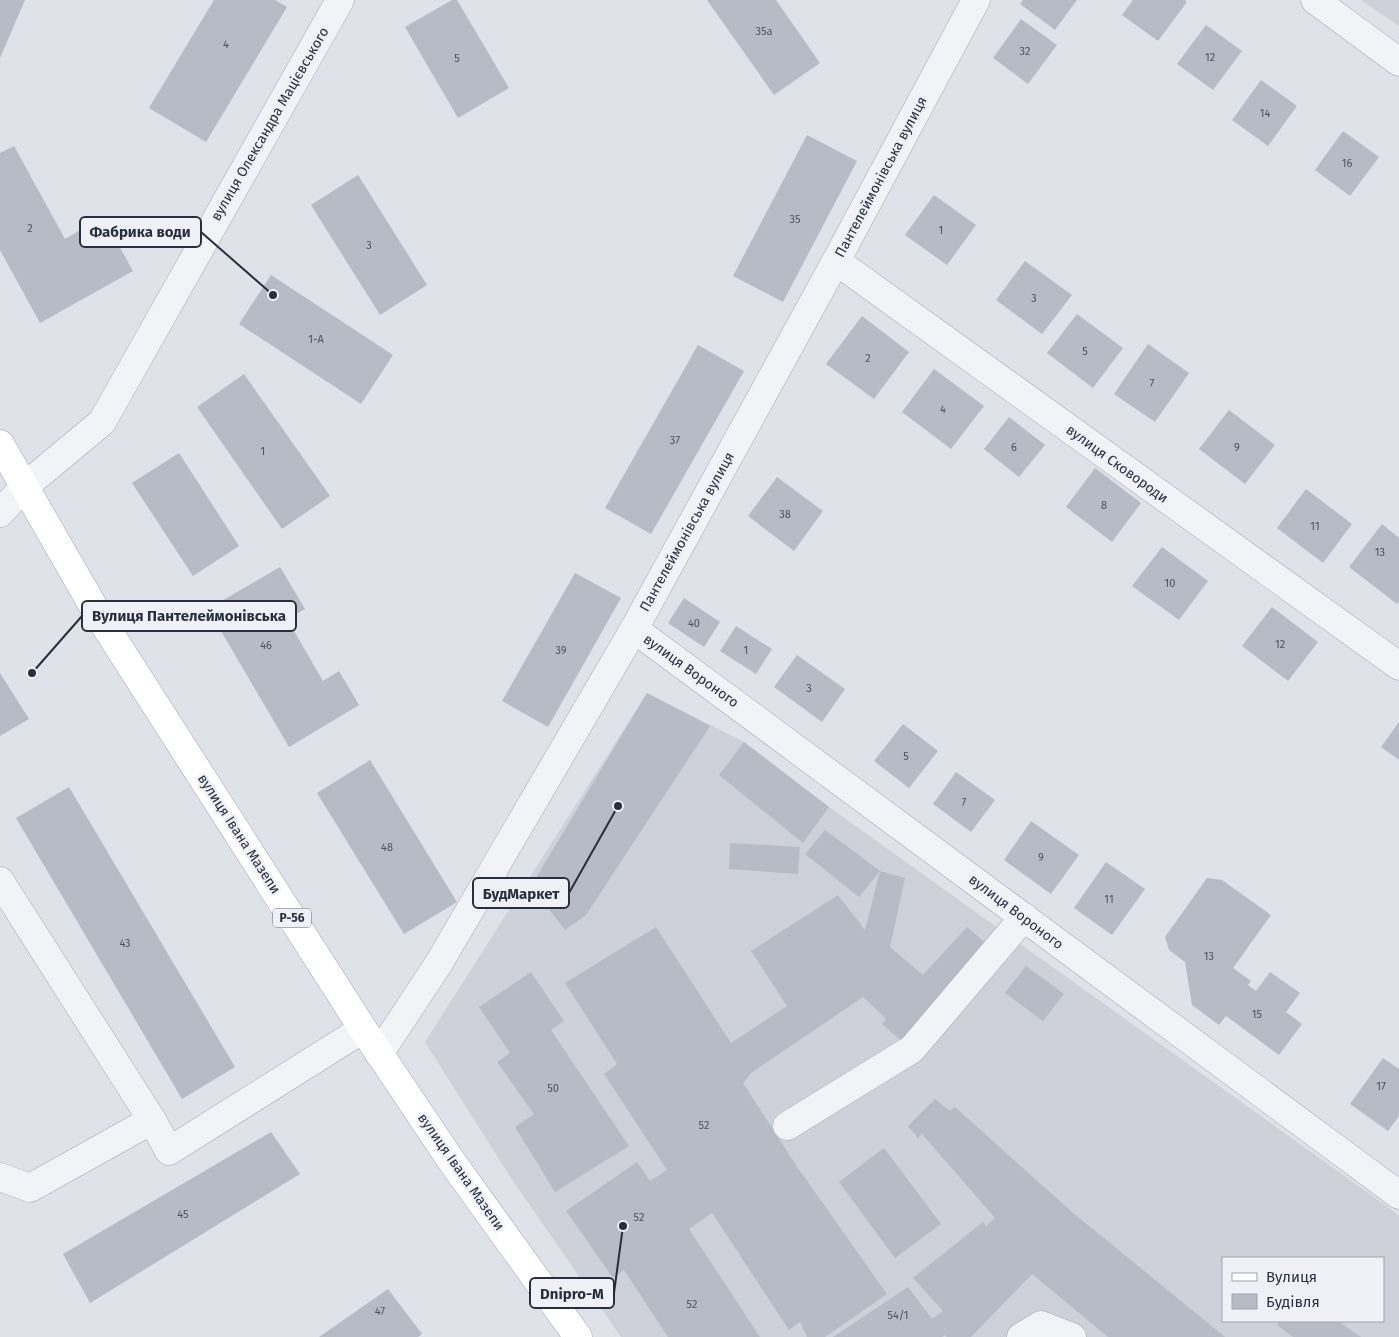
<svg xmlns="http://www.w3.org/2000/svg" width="1399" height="1337" font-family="'Fira Sans',sans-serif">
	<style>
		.built { fill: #ced1da; fill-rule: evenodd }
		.building { fill: #b7bbc5 }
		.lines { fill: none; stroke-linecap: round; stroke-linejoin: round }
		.minor-casing { stroke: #a5a9b2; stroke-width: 29 }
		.major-casing { stroke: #9fa5b4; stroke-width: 29 }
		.minor { stroke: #f2f3f7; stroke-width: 28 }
		.major { stroke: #fff; stroke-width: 28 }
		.labels { text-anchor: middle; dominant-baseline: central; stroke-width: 5; stroke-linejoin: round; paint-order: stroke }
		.number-label { font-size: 11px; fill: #4c5260 }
		.shield { fill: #eff1f6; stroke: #646976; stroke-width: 1 }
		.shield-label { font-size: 12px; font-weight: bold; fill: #292f3f }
		.street-label { font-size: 14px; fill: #292f3f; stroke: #eff1f6 }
		.leader { fill: none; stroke: #292f3f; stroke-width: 2 }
		.callout-dot { fill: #292f3f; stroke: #eff1f6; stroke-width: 2 }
		.callout { fill: #eff1f6; stroke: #292f3f; stroke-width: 2 }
		.callout-label { font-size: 15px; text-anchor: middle; font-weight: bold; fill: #292f3f }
	</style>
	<rect width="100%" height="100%" fill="#dfe2e8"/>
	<g class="built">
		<path d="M1361 0H1399V26Z"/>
		<path d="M647 693 744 742 829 807 1399 1215V1337H621L511 1178 425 1042ZM1223 1258H1383V1321H1223Z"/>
	</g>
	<g class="building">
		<path d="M0 0H25L0 58Z"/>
		<path d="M214 0H275L287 7 206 142 149 108Z"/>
		<path d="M452 0H457L509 88 458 118 405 27Z"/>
		<path d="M707 0H776L820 63 774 95Z"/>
		<path d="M1023 0H1077L1055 30 1020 4Z"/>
		<path d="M1133 0H1185L1187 2 1158 41 1122 15Z"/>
		<path d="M1021 19 1057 45 1028 84 993 58Z"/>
		<path d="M1206 25 1242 51 1213 90 1177 64Z"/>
		<path d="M1261 80 1297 106 1268 146 1232 120Z"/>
		<path d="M1343 131 1379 157 1350 196 1315 170Z"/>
		<path d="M807 135 857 161 783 302 733 276Z"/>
		<path d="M14 146 65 239 103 217 133 271 40 323 0 250V153Z"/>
		<path d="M358 175 427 285 380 315 311 205Z"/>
		<path d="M934 195 976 225 947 265 905 235Z"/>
		<path d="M1025 261 1072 295 1042 334 996 300Z"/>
		<path d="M271 275 393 355 361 404 239 324Z"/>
		<path d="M1077 314 1123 348 1093 388 1047 353Z"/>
		<path d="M862 316 909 352 874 399 826 364Z"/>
		<path d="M1148 344 1189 373 1155 422 1114 394Z"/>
		<path d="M698 345 744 371 651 534 605 508Z"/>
		<path d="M934 369 984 406 951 449 902 412Z"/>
		<path d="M244 374 330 496 282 529 197 407Z"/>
		<path d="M1229 410 1275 445 1245 484 1199 449Z"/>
		<path d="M1009 417 1045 445 1019 477 984 449Z"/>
		<path d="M179 453 239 546 193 576 132 483Z"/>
		<path d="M1095 468 1141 503 1112 542 1066 507Z"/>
		<path d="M777 477 823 511 794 551 748 516Z"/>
		<path d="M1306 489 1352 524 1323 563 1277 528Z"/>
		<path d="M1382 524 1399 538V601L1397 604 1349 567Z"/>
		<path d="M1162 547 1208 581 1179 620 1132 586Z"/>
		<path d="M280 567 305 609 287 619 323 681 339 671 359 705 289 747 208 609Z"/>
		<path d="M575 573 621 598 548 727 502 701Z"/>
		<path d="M684 598 720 622 704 647 668 623Z"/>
		<path d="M1272 607 1318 642 1288 681 1242 646Z"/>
		<path d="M736 626 772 649 756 674 720 651Z"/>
		<path d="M797 655 845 689 822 722 774 687Z"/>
		<path d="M0 673 29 719 0 736Z"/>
		<path d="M647 693 710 726 586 915 565 930 531 886Z"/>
		<path d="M1399 722V760L1381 747Z"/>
		<path d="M903 724 938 751 909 788 874 761Z"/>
		<path d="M744 742 829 807 803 843 719 775Z"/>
		<path d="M370 760 457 902 404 934 317 793Z"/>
		<path d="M956 772 995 800 971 832 933 804Z"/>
		<path d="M69 787 235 1067 182 1099 16 818Z"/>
		<path d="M1031 821 1079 855 1051 894 1004 860Z"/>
		<path d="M825 830 880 871 859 897 805 854Z"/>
		<path d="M730 843 800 847 798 874 729 869Z"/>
		<path d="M1106 862 1145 889 1112 935 1074 908Z"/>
		<path d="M880 871 905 878 890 947 923 975 967 927 990 947 905 1044 882 1024 886 1019 863 997 751 1073 743 1083 798 1168 887 1294 825 1337H807L800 1322 789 1330 712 1213 689 1229 760 1337H668L624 1270 613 1278 566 1211 637 1162 650 1181 667 1170 604 1074 617 1064 565 983 656 927 731 1043 787 1006 751 951 838 895 865 930Z"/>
		<path d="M1207 878 1222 880 1271 915 1233 968 1251 981 1248 985 1256 991 1270 972 1300 993 1286 1012 1302 1024 1279 1055 1226 1016 1219 1025 1192 1005 1185 962 1169 950 1165 937Z"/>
		<path d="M1026 966 1064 994 1043 1021 1005 993Z"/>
		<path d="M531 972 564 1021 551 1030 629 1146 555 1192 515 1127 534 1114 497 1062 510 1053 479 1007Z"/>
		<path d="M1383 1058 1399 1069V1116L1388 1131 1350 1104Z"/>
		<path d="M935 1099 950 1111 955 1107 1072 1212 1225 1337H1108L1032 1274 971 1337H947L945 1335 942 1337H833L908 1287 932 1319 943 1311 913 1278 983 1222 986 1226 995 1218 922 1134 918 1138 908 1126Z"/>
		<path d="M271 1132 300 1174 90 1303 63 1254Z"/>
		<path d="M884 1148 941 1224 895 1258 839 1182Z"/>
		<path d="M388 1289 422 1334 418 1337H319Z"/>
		<path d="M1280 1321H1338L1361 1337H1293L1277 1325Z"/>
	</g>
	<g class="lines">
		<defs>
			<g id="minor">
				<path d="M1315 0 1399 62"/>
				<path d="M836 261 1399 666"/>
				<path d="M0 513 24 487 102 422 340 0"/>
				<path d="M634 629 1399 1195"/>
				<path d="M0 881 152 1120 30 1188 0 1177"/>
				<path d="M379 1054 439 963 634 629 836 261 976 0"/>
				<path d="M152 1120 169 1151 363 1029"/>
				<path d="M787 1126 912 1049 1024 917"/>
				<path d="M1021 1337 1041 1325 1072 1337"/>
			</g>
			<path id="major" d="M0 444 100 618 363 1029 450 1159 578 1337"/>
		</defs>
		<use href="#minor" class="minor-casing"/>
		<use href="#major" class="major-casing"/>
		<use href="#minor" class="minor"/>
		<use href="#major" class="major"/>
	</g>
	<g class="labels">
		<g class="number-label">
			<text x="764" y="31">35а</text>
			<text x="226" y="44">4</text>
			<text x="1025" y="51">32</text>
			<text x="1210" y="57">12</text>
			<text x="457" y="58">5</text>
			<text x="1265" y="113">14</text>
			<text x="1347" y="163">16</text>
			<text x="795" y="219">35</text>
			<text x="30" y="228">2</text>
			<text x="941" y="230">1</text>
			<text x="369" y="245">3</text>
			<text x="1034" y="298">3</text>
			<text x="316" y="339">1-А</text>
			<text x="1085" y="351">5</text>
			<text x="868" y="358">2</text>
			<text x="1152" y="383">7</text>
			<text x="943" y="409">4</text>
			<text x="675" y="440">37</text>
			<text x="1014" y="447">6</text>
			<text x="1237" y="447">9</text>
			<text x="263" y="451">1</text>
			<text x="1104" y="505">8</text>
			<text x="785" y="514">38</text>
			<text x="1315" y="526">11</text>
			<text x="1380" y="552">13</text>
			<text x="1170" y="583">10</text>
			<text x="694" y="623">40</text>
			<text x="1280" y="644">12</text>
			<text x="266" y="645">46</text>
			<text x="561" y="650">39</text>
			<text x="746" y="650">1</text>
			<text x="809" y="688">3</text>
			<text x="906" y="756">5</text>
			<text x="964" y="802">7</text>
			<text x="387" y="847">48</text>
			<text x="1041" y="857">9</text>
			<text x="1109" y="899">11</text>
			<text x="125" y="943">43</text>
			<text x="1209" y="956">13</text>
			<text x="1257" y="1014">15</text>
			<text x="1381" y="1086">17</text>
			<text x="553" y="1088">50</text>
			<text x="704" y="1125">52</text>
			<text x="183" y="1214">45</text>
			<text x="639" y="1217">52</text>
			<text x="692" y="1304">52</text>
			<text x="380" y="1311">47</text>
			<text x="898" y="1315">54/1</text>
		</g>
		<rect class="shield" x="273" y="908.5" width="38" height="19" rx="4"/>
		<g class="shield-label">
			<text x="292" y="918">Р-56</text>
		</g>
		<g class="street-label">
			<text transform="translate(270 124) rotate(-60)">вулиця Олександра Мацієвського</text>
			<text transform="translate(881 177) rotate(-62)">Пантелеймонівська вулиця</text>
			<text transform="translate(1117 464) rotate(36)">вулиця Сковороди</text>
			<text transform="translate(687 532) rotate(-61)">Пантелеймонівська вулиця</text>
			<text transform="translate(691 671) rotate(36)">вулиця Вороного</text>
			<text transform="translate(239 834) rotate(57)">вулиця Івана Мазепи</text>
			<text transform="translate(1016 912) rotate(37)">вулиця Вороного</text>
			<text transform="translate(461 1172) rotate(55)">вулиця Івана Мазепи</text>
		</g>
	</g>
	<path class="leader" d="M273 295L201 232M32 673L82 616M618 806L569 893M623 1226L614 1293"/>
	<g class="callout-dot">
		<circle cx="273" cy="295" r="5"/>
		<circle cx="32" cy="673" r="5"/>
		<circle cx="618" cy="806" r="5"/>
		<circle cx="623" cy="1226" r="5"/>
	</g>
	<g class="callout">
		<rect x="80" y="217" width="121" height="30" rx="5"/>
		<rect x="82" y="601" width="214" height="30" rx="5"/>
		<rect x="473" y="878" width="96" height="30" rx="5"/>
		<rect x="530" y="1278" width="84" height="30" rx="5"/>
	</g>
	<g class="callout-label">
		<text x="140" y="237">Фабрика води</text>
		<text x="189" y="621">Вулиця Пантелеймонівська</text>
		<text x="521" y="899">БудМаркет</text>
		<text x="572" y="1299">Dnipro-M</text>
	</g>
	<rect x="1222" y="1257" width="162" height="65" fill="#eff1f6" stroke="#a0a3ad"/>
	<rect x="1232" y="1273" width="25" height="8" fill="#ffffff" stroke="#a0a3ad"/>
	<text x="1266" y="1282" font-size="15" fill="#292f3f">Вулиця</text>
	<rect x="1232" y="1294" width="25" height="15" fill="#b7bbc5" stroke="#a0a3ad"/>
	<text x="1266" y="1307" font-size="15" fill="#292f3f">Будівля</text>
</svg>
